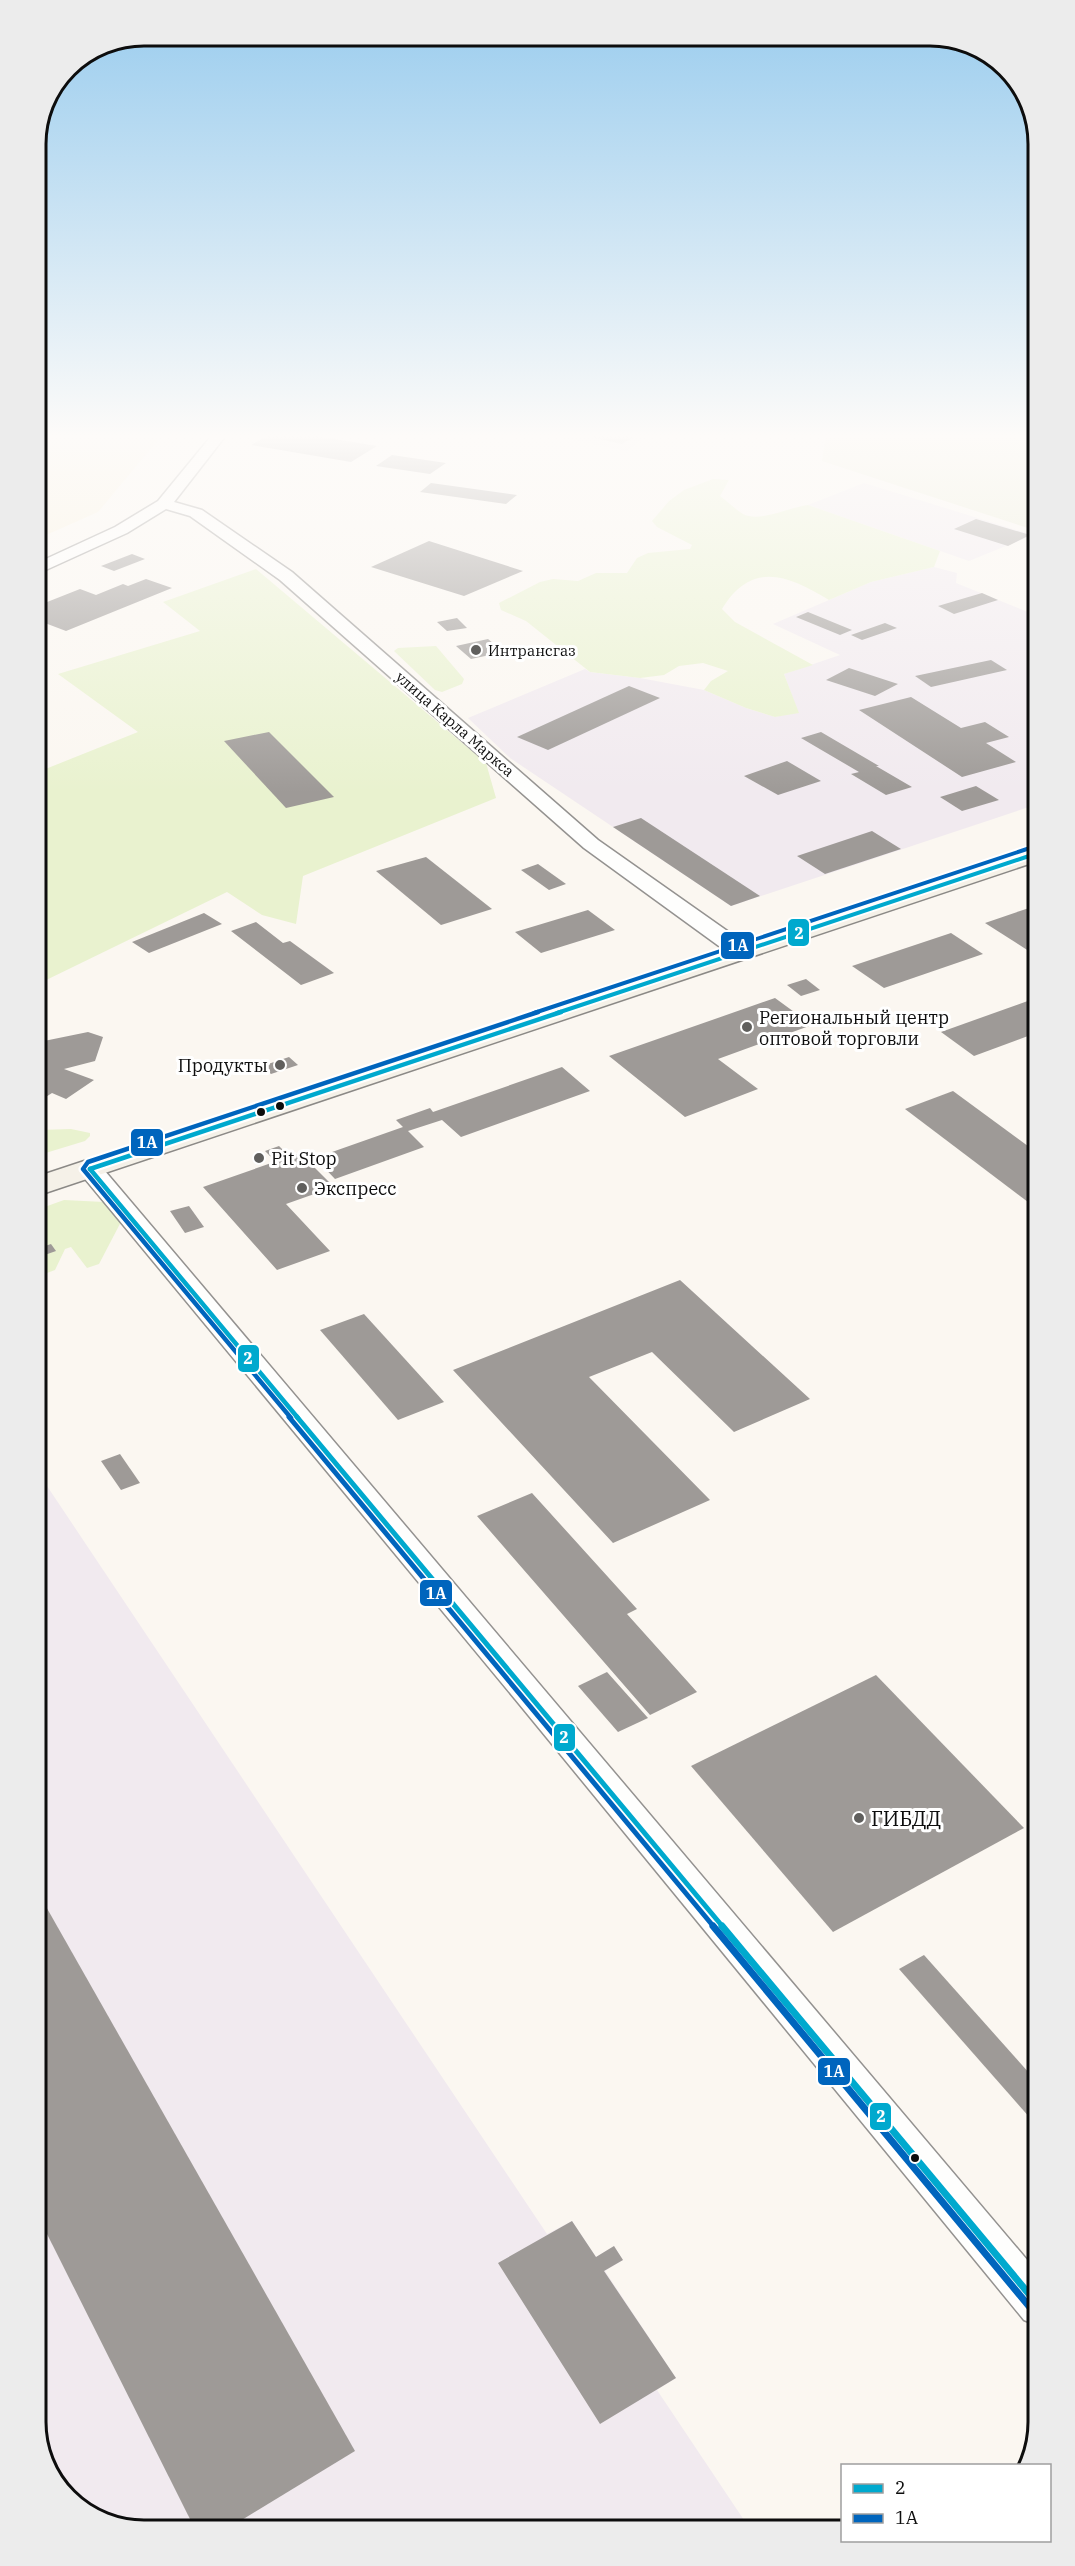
<svg xmlns="http://www.w3.org/2000/svg" width="1075" height="2566" font-family="'IBM Plex Serif',serif">
	<style>
		.industrial { fill: #f1eaef }
		.farmland { fill: #f9f1dc }
		.green { fill: #e9f2cf }
		.cemetery { fill: #eaecd4 }
		.building { fill: #9e9a97 }
		.lines { fill: none; stroke-linecap: round; stroke-linejoin: round }
		.minor-casing { stroke: #949290; stroke-width: 3 }
		.secondary-casing { stroke: #8b8986; stroke-width: 3 }
		.minor { fill: #fefefd; fill-rule: evenodd }
		.secondary { fill: #f5f1e8; fill-rule: evenodd }
		.bus-1-far3-casing { stroke: #fff; stroke-width: 8 }
		.bus-1-far2-casing { stroke: #fff; stroke-width: 9 }
		.bus-1-far1-casing { stroke: #fff; stroke-width: 10 }
		.bus-1-casing { stroke: #fff; stroke-width: 11 }
		.bus-2-far3-casing { stroke: #fff; stroke-width: 8 }
		.bus-2-far2-casing { stroke: #fff; stroke-width: 9 }
		.bus-2-far1-casing { stroke: #fff; stroke-width: 10 }
		.bus-2-casing { stroke: #fff; stroke-width: 11 }
		.bus-1-far3 { stroke: #00a9ce; stroke-width: 4 }
		.bus-1-far2 { stroke: #00a9ce; stroke-width: 4.5 }
		.bus-1-far1 { stroke: #00a9ce; stroke-width: 5 }
		.bus-1 { stroke: #00a9ce; stroke-width: 7 }
		.bus-2-far3 { stroke: #0065bd; stroke-width: 4 }
		.bus-2-far2 { stroke: #0065bd; stroke-width: 4.5 }
		.bus-2-far1 { stroke: #0065bd; stroke-width: 5 }
		.bus-2 { stroke: #0065bd; stroke-width: 7 }
		.poi-dot { fill: #605f5d; stroke: #fff; stroke-width: 2 }
		.bus-dot { fill: #0d0d0d; stroke: #fff; stroke-width: 2 }
		.labels { text-anchor: middle; dominant-baseline: central; stroke-width: 6; stroke-linejoin: round; paint-order: stroke }
		.far-poi-label { font-size: 15px; fill: #0d0d0d; stroke: #fff; text-anchor: start }
		.far-street-label { font-size: 15px; fill: #0d0d0d; stroke: #fff }
		.poi-label { font-size: 18px; fill: #0d0d0d; stroke: #fff; text-anchor: start }
		.near-poi-label { font-size: 21px; fill: #0d0d0d; stroke: #fff; text-anchor: start }
		.rim { fill: none; stroke: #0d0d0d; stroke-width: 3 }
		.line-badge { stroke: #fff; stroke-width: 2 }
		.badge-label { font-size: 16px; text-anchor: middle; font-weight: bold; fill: #fff }
	</style>
	<rect width="100%" height="100%" fill="#fbf7f1"/>
	<g class="industrial">
		<path d="M545 434H651L626 451Z"/>
		<path d="M864 483 1033 535 969 561 808 505Z"/>
		<path d="M934 567 957 573 956 583 1035 615V805L731 906 510 758 468 718 585 669 590 672 640 678 704 690 746 708 775 717 798 712 784 674 840 655 773 624 871 582Z"/>
		<path d="M39 1474 547 2234 572 2221 596 2257 614 2246 623 2260 605 2271 676 2378 657 2390 748 2526 137 2530 78 2507 42 2456Z"/>
	</g>
	<path class="farmland" d="M37 434H163L98 512 37 539Z"/>
	<g class="green">
		<path d="M713 479 729 480 720 496C728 502 735 509 743 514 759 523 790 507 808 505L940 551 934 567 871 582 829 600C788 575 752 560 722 609L735 622 813 665 784 674 799 713 775 717 746 708 704 690 711 681 728 671 703 663 679 666 664 675 640 678 590 672 526 621 501 610 499 603 540 582 553 579 578 581 596 573H627L637 558 648 553 690 549 692 545 657 527 652 521 669 501 684 490Z"/>
		<path d="M256 569 486 763 496 798 303 876 296 924 262 915 227 892 38 984V772L138 732 58 674 200 631 163 602Z"/>
		<path d="M436 646 464 679 462 684 442 692 435 690 394 651 398 648Z"/>
		<path d="M71 1129 90 1133V1136L85 1141 39 1155V1130Z"/>
		<path d="M64 1200 104 1202 123 1218 99 1264 87 1268 71 1247 65 1249 55 1270 39 1276V1209Z"/>
	</g>
	<path class="cemetery" d="M826 434H1034V530L822 461Z"/>
	<g class="building">
		<path d="M271 434H320L317 436 377 446 351 462 251 445Z"/>
		<path d="M576 434H632L637 435 622 444Z"/>
		<path d="M392 455 446 463 430 474 376 466Z"/>
		<path d="M431 483 517 495 506 504 420 492Z"/>
		<path d="M976 519 1030 535 1008 546 954 529Z"/>
		<path d="M429 541 523 571 464 596 371 567Z"/>
		<path d="M132 554 145 559 114 571 101 566Z"/>
		<path d="M146 579 172 588 66 631 37 620V606L80 589 96 595 123 584 128 586Z"/>
		<path d="M982 593 998 600 954 614 938 606Z"/>
		<path d="M808 612 852 630 840 635 796 617Z"/>
		<path d="M457 618 467 628 447 631 437 622Z"/>
		<path d="M885 623 897 628 862 640 851 635Z"/>
		<path d="M488 639 504 652 471 659 456 646Z"/>
		<path d="M991 660 1007 670 931 687 915 676Z"/>
		<path d="M849 668 898 684 875 696 826 680Z"/>
		<path d="M629 686 660 698 548 750 517 737Z"/>
		<path d="M911 697 961 728 985 722 1009 737 986 743 1016 762 962 777 859 710Z"/>
		<path d="M269 732 334 797 286 808 224 741Z"/>
		<path d="M821 732 879 766H876L912 787 886 795 851 774 859 772 801 738Z"/>
		<path d="M787 761 821 781 778 795 744 776Z"/>
		<path d="M976 786 999 800 962 811 940 797Z"/>
		<path d="M641 818 760 896 731 906 613 827Z"/>
		<path d="M872 831 901 849 825 874 797 856Z"/>
		<path d="M426 857 492 909 441 925 376 871Z"/>
		<path d="M538 864 566 884 549 890 521 870Z"/>
		<path d="M1035 906V955L985 923 1020 911Z"/>
		<path d="M588 910 615 930 541 953 515 932Z"/>
		<path d="M204 913 222 924 149 953 132 942Z"/>
		<path d="M256 922 283 943 290 941 334 973 301 985 231 931Z"/>
		<path d="M951 933 983 954 884 988 852 966Z"/>
		<path d="M806 979 820 990 801 996 787 985Z"/>
		<path d="M775 998 812 1025 718 1059 758 1089 685 1117 609 1056Z"/>
		<path d="M1036 998V1033L974 1056 941 1032Z"/>
		<path d="M88 1032 103 1037 95 1061 64 1069 94 1080 66 1099 52 1093 38 1102V1056L44 1041Z"/>
		<path d="M289 1057 298 1065 271 1074 262 1066Z"/>
		<path d="M562 1067 590 1091 461 1137 442 1120 408 1131 424 1147 335 1179 315 1158 403 1127 396 1120 430 1108 433 1112Z"/>
		<path d="M953 1091 1036 1152V1208L905 1109Z"/>
		<path d="M279 1146 285 1152 271 1157 265 1151Z"/>
		<path d="M300 1153 334 1187 286 1204 330 1251 277 1270 203 1187Z"/>
		<path d="M189 1206 204 1227 185 1233 170 1211Z"/>
		<path d="M51 1244 56 1251 39 1257V1248Z"/>
		<path d="M680 1280 810 1399 734 1432 652 1352 589 1377 710 1500 613 1543 453 1370Z"/>
		<path d="M364 1314 444 1402 398 1420 320 1330Z"/>
		<path d="M120 1454 140 1483 121 1490 101 1461Z"/>
		<path d="M532 1493 637 1609 627 1614 697 1692 650 1715 477 1516Z"/>
		<path d="M607 1672 648 1718 618 1732 578 1686Z"/>
		<path d="M876 1675 1024 1828 833 1932 691 1766Z"/>
		<path d="M40 1896 355 2451 227 2529H195L41 2222Z"/>
		<path d="M924 1955 1038 2083V2127L899 1969Z"/>
		<path d="M572 2221 596 2257 614 2246 623 2260 604 2271 676 2378 600 2424 498 2263Z"/>
	</g>
	<g class="lines">
		<defs>
			<g id="minor">
				<path d="M213 434H227L174 502 202 510 292 572 598 840 750 947 753 952 750 957 742 959 734 957 584 848 280 580 190 516 166 509 127 533 37 574V563L115 527 158 501Z"/>
				<path d="M90 1161 99 1164 1039 2274V2326L1024 2320 515 1699 81 1174 77 1169 81 1164Z"/>
			</g>
			<path id="secondary" d="M1035 846V862L39 1195V1176Z"/>
		</defs>
		<use href="#minor" class="minor-casing"/>
		<use href="#secondary" class="secondary-casing"/>
		<use href="#minor" class="minor"/>
		<use href="#secondary" class="secondary"/>
		<defs>
			<path id="bus-1-far3" d="M557 1013 1035 854"/>
			<g id="bus-1-far2">
				<path d="M90 1169 298 1418"/>
				<path d="M90 1169 561 1012"/>
			</g>
			<path id="bus-1-far1" d="M297 1417 723 1927"/>
			<path id="bus-1" d="M722 1926 1039 2306"/>
			<path id="bus-2-far3" d="M534 1013 1033 847"/>
			<path id="bus-2-far2" d="M291 1418 83 1169 88 1162 538 1012"/>
			<path id="bus-2-far1" d="M289 1417 714 1927"/>
			<path id="bus-2" d="M713 1926 1033 2311"/>
		</defs>
		<use href="#bus-1-far3" class="bus-1-far3-casing"/>
		<use href="#bus-1-far2" class="bus-1-far2-casing"/>
		<use href="#bus-1-far1" class="bus-1-far1-casing"/>
		<use href="#bus-1" class="bus-1-casing"/>
		<use href="#bus-2-far3" class="bus-2-far3-casing"/>
		<use href="#bus-2-far2" class="bus-2-far2-casing"/>
		<use href="#bus-2-far1" class="bus-2-far1-casing"/>
		<use href="#bus-2" class="bus-2-casing"/>
		<use href="#bus-1-far3" class="bus-1-far3"/>
		<use href="#bus-1-far2" class="bus-1-far2"/>
		<use href="#bus-1-far1" class="bus-1-far1"/>
		<use href="#bus-1" class="bus-1"/>
		<use href="#bus-2-far3" class="bus-2-far3"/>
		<use href="#bus-2-far2" class="bus-2-far2"/>
		<use href="#bus-2-far1" class="bus-2-far1"/>
		<use href="#bus-2" class="bus-2"/>
	</g>
	<linearGradient id="sky" x2="0" y2="1"><stop stop-color="#9ce"/><stop offset="0.55" stop-color="#fdfbf9"/><stop offset="1" stop-color="#fdfbf9" stop-opacity="0"/></linearGradient>
	<rect width="1075" height="793" fill="url(#sky)"/>
	<g class="poi-dot">
		<circle cx="476" cy="650" r="6"/>
		<circle cx="747" cy="1027" r="6"/>
		<circle cx="280" cy="1065" r="6"/>
		<circle cx="259" cy="1158" r="6"/>
		<circle cx="302" cy="1188" r="6"/>
		<circle cx="859" cy="1818" r="6"/>
	</g>
	<g class="bus-dot">
		<circle cx="280" cy="1106" r="5"/>
		<circle cx="261" cy="1112" r="5"/>
		<circle cx="915" cy="2158" r="5"/>
	</g>
	<g class="labels">
		<g class="far-poi-label">
			<text x="488" y="650">Интрансгаз</text>
		</g>
		<g class="far-street-label">
			<text transform="translate(455 724) rotate(41)">улица Карла Маркса</text>
		</g>
		<g class="poi-label">
			<text x="759" y="1017">Региональный центр<tspan x="759" dy="21">оптовой торговли</tspan></text>
			<text x="268" y="1065" text-anchor="end">Продукты</text>
			<text x="271" y="1158">Pit Stop</text>
			<text x="314" y="1188">Экспресс</text>
		</g>
		<g class="near-poi-label">
			<text x="871" y="1818">ГИБДД</text>
		</g>
	</g>
	<path d="M0 0H1075V2566H0ZM144 46H930A98 98 0 0 1 1028 144V2422A98 98 0 0 1 930 2520H144A98 98 0 0 1 46 2422V144A98 98 0 0 1 144 46Z" fill="#ececec" fill-rule="evenodd"/>
	<path class="rim" d="M144 46H930A98 98 0 0 1 1028 144V2422A98 98 0 0 1 930 2520H144A98 98 0 0 1 46 2422V144A98 98 0 0 1 144 46Z"/>
	<g class="line-badge">
		<rect x="787" y="918" width="23" height="29" rx="6" fill="#00a9ce"/>
		<rect x="720" y="931" width="35" height="29" rx="6" fill="#0065bd"/>
		<rect x="130" y="1128" width="34" height="29" rx="6" fill="#0065bd"/>
		<rect x="237" y="1344" width="23" height="29" rx="6" fill="#00a9ce"/>
		<rect x="419" y="1579" width="34" height="28" rx="6" fill="#0065bd"/>
		<rect x="553" y="1723" width="23" height="29" rx="6" fill="#00a9ce"/>
		<rect x="817" y="2057" width="34" height="29" rx="6" fill="#0065bd"/>
		<rect x="869" y="2102" width="23" height="29" rx="6" fill="#00a9ce"/>
	</g>
	<g class="badge-label">
		<text x="799" y="939">2</text>
		<text x="738" y="951">1А</text>
		<text x="147" y="1148">1А</text>
		<text x="248" y="1364">2</text>
		<text x="436" y="1599">1А</text>
		<text x="564" y="1743">2</text>
		<text x="834" y="2077">1А</text>
		<text x="881" y="2122">2</text>
	</g>
	<rect x="841" y="2464" width="210" height="78" fill="#ffffff" stroke="#9e9e9e" stroke-width="1.5"/>
	<rect x="853" y="2484" width="30" height="9" fill="#00a9ce" stroke="#9e9e9e" stroke-width="1.5"/>
	<text x="895" y="2494" font-size="18" fill="#0d0d0d">2</text>
	<rect x="853" y="2514" width="30" height="9" fill="#0065bd" stroke="#9e9e9e" stroke-width="1.5"/>
	<text x="895" y="2524" font-size="18" fill="#0d0d0d">1А</text>
</svg>
